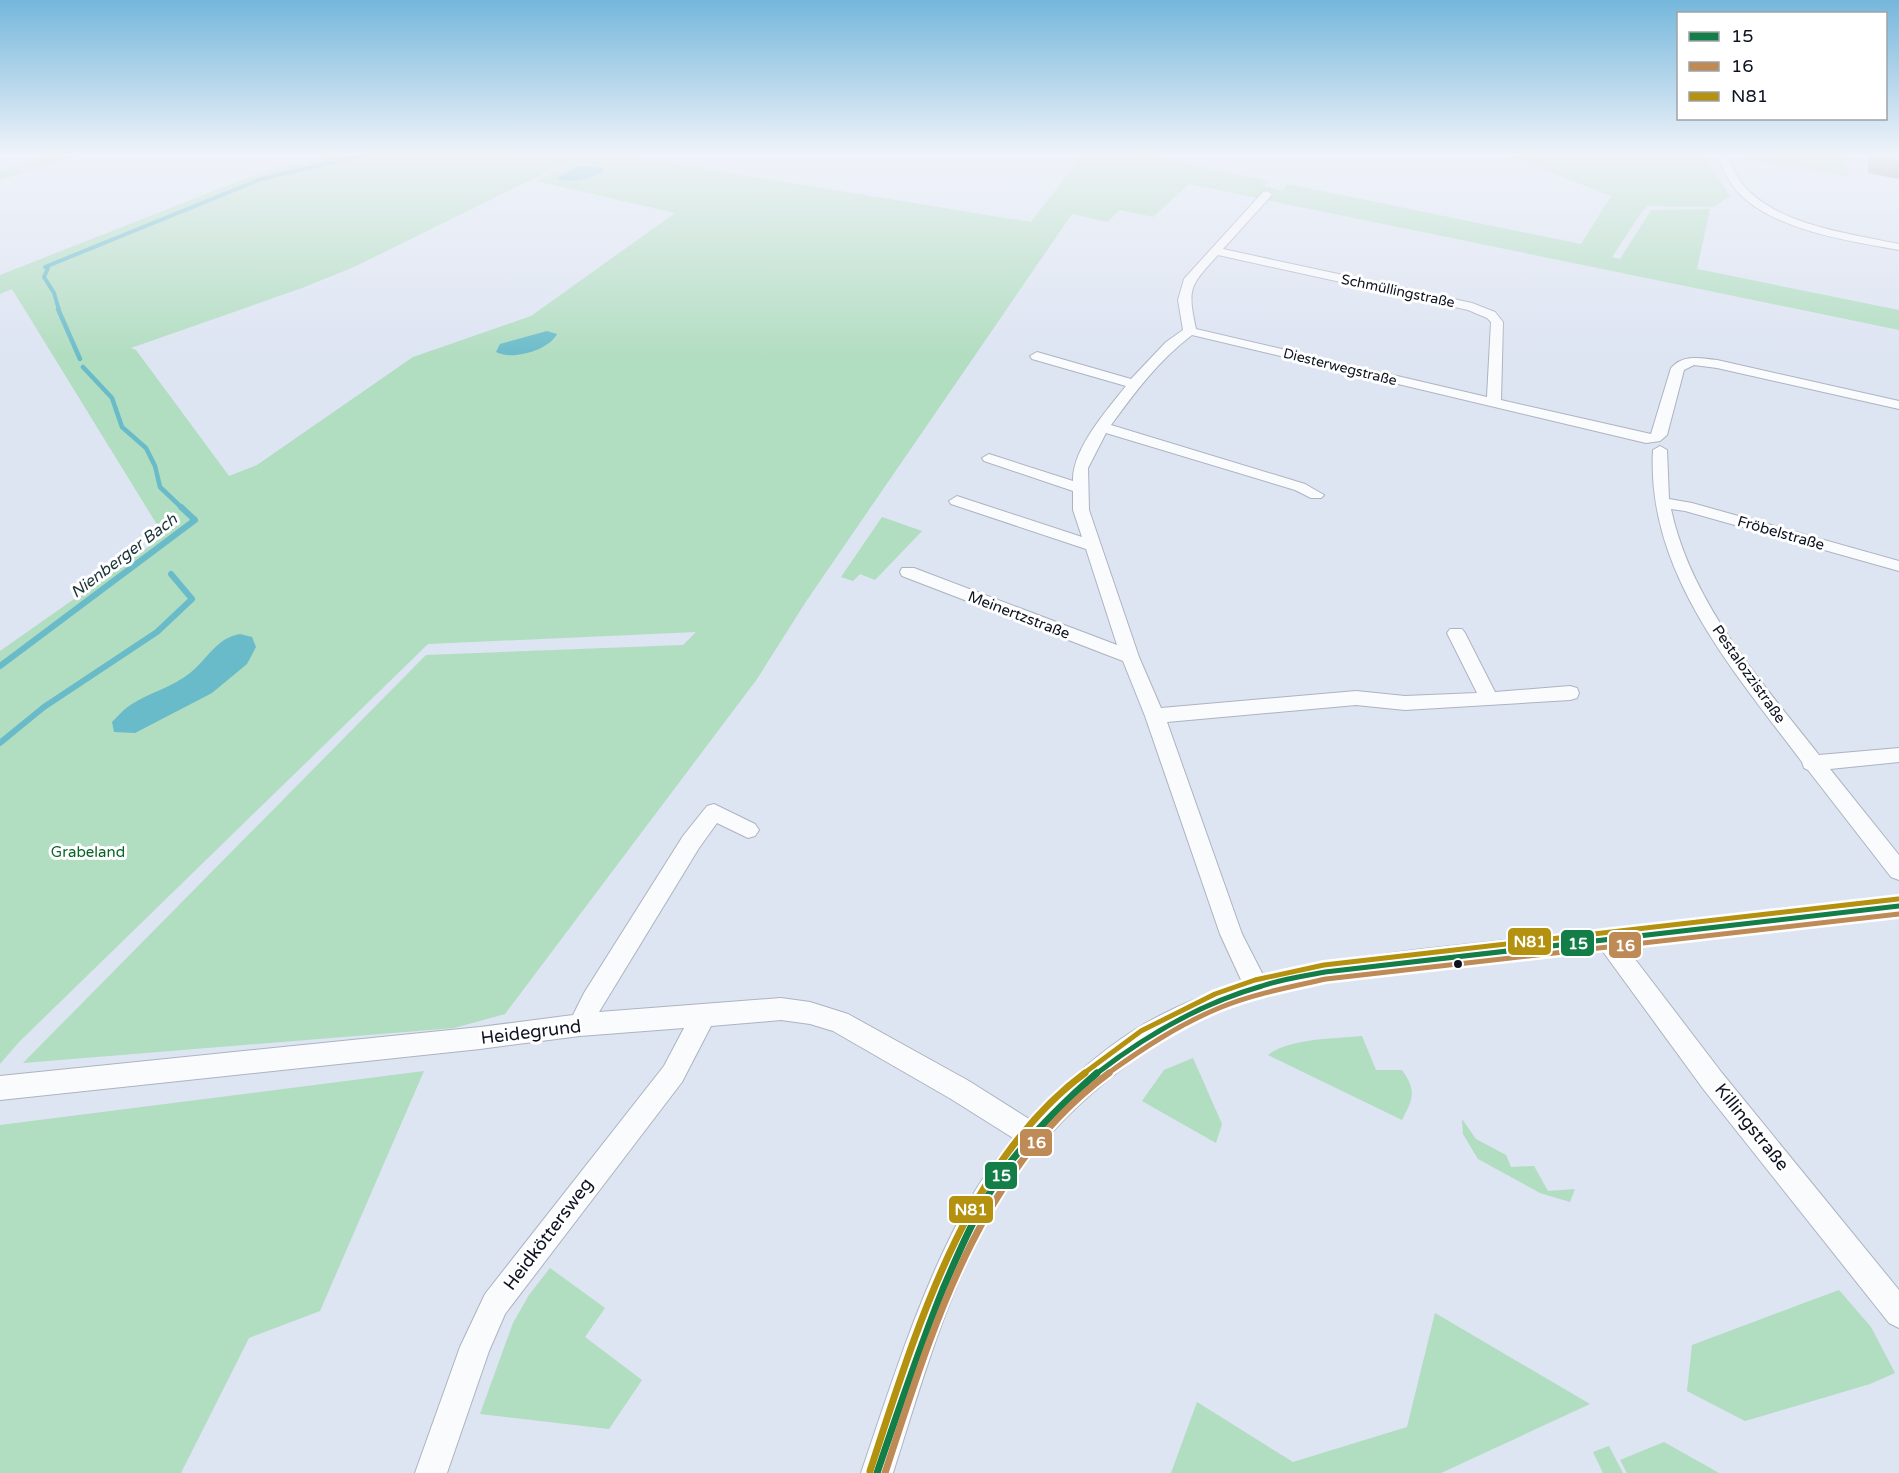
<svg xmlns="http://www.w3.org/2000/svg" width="1899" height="1473" font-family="'Varela Round',sans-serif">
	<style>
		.green { fill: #b1ddc0 }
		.water { fill: #6abbc9 }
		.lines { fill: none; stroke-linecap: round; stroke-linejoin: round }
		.stream-far2 { stroke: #6abbc9; stroke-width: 4 }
		.stream-far1 { stroke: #6abbc9; stroke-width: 4.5 }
		.stream { stroke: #6abbc9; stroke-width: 6 }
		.building { fill: #949390 }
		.minor-casing { stroke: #adb3c0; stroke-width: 2 }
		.minor { fill: #fafbfd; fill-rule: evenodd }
		.bus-1-far1-casing { stroke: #fff; stroke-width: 10 }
		.bus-1-casing { stroke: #fff; stroke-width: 11 }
		.bus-2-far1-casing { stroke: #fff; stroke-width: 10 }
		.bus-2-casing { stroke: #fff; stroke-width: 11 }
		.bus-3-far1-casing { stroke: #fff; stroke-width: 10 }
		.bus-3-casing { stroke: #fff; stroke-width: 11 }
		.bus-1-far1 { stroke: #137e48; stroke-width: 5 }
		.bus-1 { stroke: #137e48; stroke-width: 7 }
		.bus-2-far1 { stroke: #be8a56; stroke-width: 5 }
		.bus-2 { stroke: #be8a56; stroke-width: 7 }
		.bus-3-far1 { stroke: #b4910f; stroke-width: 5 }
		.bus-3 { stroke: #b4910f; stroke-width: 7 }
		.bus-dot { fill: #0e1322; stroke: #fff; stroke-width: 2 }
		.labels { text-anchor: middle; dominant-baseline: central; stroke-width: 6; stroke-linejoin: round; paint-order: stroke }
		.far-street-label { font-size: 14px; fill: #0e1322; stroke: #fff }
		.street-label { font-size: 15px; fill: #0e1322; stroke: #fff }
		.park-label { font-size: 15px; fill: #096527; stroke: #fff }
		.water-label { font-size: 16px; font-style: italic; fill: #1c3438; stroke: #fff }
		.near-street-label { font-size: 18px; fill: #0e1322; stroke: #fff }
		.line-badge { stroke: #fff; stroke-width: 2 }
		.badge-label { font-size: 16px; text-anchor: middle; font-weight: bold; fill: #fff }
	</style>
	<rect width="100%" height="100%" fill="#dde4f2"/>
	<g class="green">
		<path d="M61 153H87L0 180V171Z"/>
		<path d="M343 153H578L577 157 354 267 302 288 131 348 136 350 229 476 257 465 413 357 531 316 675 213 536 181 587 153H607L1031 222 1084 153H1135L1269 181 1264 186 1283 191 1287 184 1581 244 1611 196 1500 153H1703L1730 196 1713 207 1648 206 1643 210 1612 257 1620 259 1651 210 1710 209 1697 269 1899 310V330L1189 184 1153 217 1120 210 1107 222 1072 214 807 600 757 679 505 1014 454 1028 23 1063 426 655 683 645 696 632 428 644 19 1042 0 1064V651L164 536 12 289 0 294V275L267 170Z"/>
		<path d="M1737 153H1844L1849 176 1741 159Z"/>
		<path d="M882 517 922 531 875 580 860 574 853 581 841 577Z"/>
		<path d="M1362 1036 1376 1070H1402C1417 1091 1413 1099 1402 1120L1268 1055C1289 1038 1335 1039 1362 1036Z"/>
		<path d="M1193 1058 1222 1124 1216 1143 1142 1101 1164 1070Z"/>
		<path d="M424 1071 320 1311 249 1338 181 1473H0V1125Z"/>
		<path d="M1462 1119 1476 1139 1506 1155 1511 1167 1534 1166 1548 1191 1575 1189 1570 1202 1540 1193 1478 1159 1463 1134Z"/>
		<path d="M550 1268 605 1308 585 1337 642 1380 609 1429 480 1414 513 1323 529 1295Z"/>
		<path d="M1839 1290 1871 1327 1895 1373 1870 1384 1745 1421 1687 1391 1692 1345Z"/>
		<path d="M1435 1313 1590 1404 1441 1473H1171L1197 1402 1293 1462 1407 1427Z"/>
		<path d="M1664 1442 1719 1473H1627L1620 1460Z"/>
		<path d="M1609 1446 1623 1473H1603L1593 1452Z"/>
	</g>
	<g class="water">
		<path d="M580 166 603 168V172C591 179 568 184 556 178Z"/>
		<path d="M547 331 557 334C549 350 512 361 496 352L500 344Z"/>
		<path d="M240 634 252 637 256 647 247 664 212 693 135 733 114 732 112 722C118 716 125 708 132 704 151 692 173 687 190 673 208 659 216 638 240 634Z"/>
	</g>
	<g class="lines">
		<path class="stream-far2" d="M59 310 54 293 44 277 48 268 45 267 261 179 372 153"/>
		<g class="stream-far1">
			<path d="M58 309 80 359"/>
			<path d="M83 367 112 398 122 427 146 448 155 466 160 487 182 508"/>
		</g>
		<g class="stream">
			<path d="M0 666 195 520 181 507"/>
			<path d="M0 743 44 707 157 632 192 599 171 574"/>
		</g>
	</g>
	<path class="building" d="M1868 153H1899V179L1868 173Z"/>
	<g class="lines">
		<defs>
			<g id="minor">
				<path d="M1715 153H1725C1731 164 1736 176 1744 186 1778 225 1850 234 1899 244V250C1849 241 1771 230 1736 190 1727 179 1722 165 1715 153Z"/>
				<path d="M1267 191 1272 194 1271 196 1223 249 1472 303 1495 312 1503 322 1501 400 1651 434 1671 368C1683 354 1700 358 1717 360L1899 401V409L1717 368 1694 365 1684 370 1667 435 1660 441 1646 443 1192 335C1159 360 1135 392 1111 425L1305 484 1324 495 1321 498H1311L1295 490 1106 433 1088 468 1089 510 1139 657 1161 708 1356 691 1405 696 1477 693 1447 633 1450 629H1462L1465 633 1495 692 1570 686 1577 688 1579 693 1577 698 1570 700 1405 710 1356 705 1167 722 1242 934 1263 975 1325 962 1415 950 1899 897V915L1625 946 1722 1073 1899 1290V1328L1889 1323 1704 1090 1601 949C1530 957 1458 964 1387 974 1343 980 1299 985 1257 998 1150 1029 1044 1121 990 1217 946 1295 920 1388 893 1473H861C892 1382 923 1281 971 1198 982 1177 999 1158 1013 1138L951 1099 833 1031 810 1024 781 1020 711 1026 682 1082 505 1314 489 1351 447 1473H415L460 1347 485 1294 664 1066 684 1028 580 1036 480 1049 0 1100V1076L480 1027 573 1015 584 993 683 836 707 806 714 804 755 824 759 830 755 836 748 838 717 823 699 848 599 1012 781 998 810 1002 848 1014 969 1081 1029 1119C1062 1087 1096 1054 1136 1029 1168 1009 1206 994 1242 982L1220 934 1145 716 1123 661 902 576 900 572 902 568H914L1117 645 1086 549 951 504 949 501 957 496 963 498 1082 537 1073 510V491L984 461 982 458 989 454 1073 481C1072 449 1107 410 1126 386L1032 359 1030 356 1037 352 1131 379 1166 342 1183 330 1178 300 1184 279 1263 192ZM1218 255 1468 310 1487 318 1491 322 1487 397 1196 329C1187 287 1190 286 1218 255Z"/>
				<path d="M1660 446 1667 450 1669 499 1692 503 1899 561V571L1685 511 1671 509C1691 603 1761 681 1819 755L1899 748V762L1830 769 1899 855V880L1891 877 1808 770 1804 768 1802 762C1733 670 1646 572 1653 450Z"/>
			</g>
		</defs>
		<use href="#minor" class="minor-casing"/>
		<use href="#minor" class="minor"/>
		<defs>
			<path id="bus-1-far1" d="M1096 1074C1145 1036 1202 1003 1262 986 1282 979 1304 976 1325 972L1899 906"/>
			<path id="bus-1" d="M877 1473C898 1411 919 1349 943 1289 961 1247 979 1205 1006 1168 1033 1132 1064 1102 1097 1073"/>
			<path id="bus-2-far1" d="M1107 1074C1142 1049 1178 1025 1219 1008 1253 994 1290 987 1326 979L1899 914"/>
			<path id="bus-2" d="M885 1473C933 1326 979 1169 1109 1073"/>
			<path id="bus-3-far1" d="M1083 1074 1141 1031 1215 994 1255 980 1324 965 1898 899"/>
			<path id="bus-3" d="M870 1471C915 1334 964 1163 1085 1073"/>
		</defs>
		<use href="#bus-1-far1" class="bus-1-far1-casing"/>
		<use href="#bus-1" class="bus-1-casing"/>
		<use href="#bus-2-far1" class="bus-2-far1-casing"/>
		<use href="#bus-2" class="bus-2-casing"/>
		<use href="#bus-3-far1" class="bus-3-far1-casing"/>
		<use href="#bus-3" class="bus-3-casing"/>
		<use href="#bus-1-far1" class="bus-1-far1"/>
		<use href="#bus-1" class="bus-1"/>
		<use href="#bus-2-far1" class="bus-2-far1"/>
		<use href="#bus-2" class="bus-2"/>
		<use href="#bus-3-far1" class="bus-3-far1"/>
		<use href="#bus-3" class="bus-3"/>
	</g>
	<linearGradient id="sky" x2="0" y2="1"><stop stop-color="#75b7dc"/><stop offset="0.43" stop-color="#f0f3f9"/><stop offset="1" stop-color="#f0f3f9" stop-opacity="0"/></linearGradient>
	<rect width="1899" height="359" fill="url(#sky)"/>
	<circle class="bus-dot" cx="1458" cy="964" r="5"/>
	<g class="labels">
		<g class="far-street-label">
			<text transform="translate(1398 291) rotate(12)">Schmüllingstraße</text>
			<text transform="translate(1340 367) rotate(14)">Diesterwegstraße</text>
		</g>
		<g class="street-label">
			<text transform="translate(1781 533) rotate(16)">Fröbelstraße</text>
			<text transform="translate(1019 615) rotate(21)">Meinertzstraße</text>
			<text transform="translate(1749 674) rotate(55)">Pestalozzistraße</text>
		</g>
		<g class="park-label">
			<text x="88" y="852">Grabeland</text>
		</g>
		<g class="water-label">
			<text transform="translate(124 556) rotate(-37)">Nienberger Bach</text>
		</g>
		<g class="near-street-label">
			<text transform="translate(531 1032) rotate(-7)">Heidegrund</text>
			<text transform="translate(1752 1127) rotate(51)">Killingstraße</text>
			<text transform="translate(548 1234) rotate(-53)">Heidköttersweg</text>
		</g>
	</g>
	<g class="line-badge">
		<rect x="1507" y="927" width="45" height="29" rx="6" fill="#b4910f"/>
		<rect x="1560" y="929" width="35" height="28" rx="6" fill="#137e48"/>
		<rect x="1608" y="931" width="34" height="28" rx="6" fill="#be8a56"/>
		<rect x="1019" y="1128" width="34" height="29" rx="6" fill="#be8a56"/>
		<rect x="984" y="1161" width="34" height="29" rx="6" fill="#137e48"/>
		<rect x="948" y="1195" width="46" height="29" rx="6" fill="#b4910f"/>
	</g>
	<g class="badge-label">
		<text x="1530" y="947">N81</text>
		<text x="1578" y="949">15</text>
		<text x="1625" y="951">16</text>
		<text x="1036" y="1148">16</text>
		<text x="1001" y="1181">15</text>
		<text x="971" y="1215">N81</text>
	</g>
	<rect x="1677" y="12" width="210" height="108" fill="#ffffff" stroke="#9fa1a7" stroke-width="1.5"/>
	<rect x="1689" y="32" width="30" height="9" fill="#137e48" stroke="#9fa1a7" stroke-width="1.5"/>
	<text x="1731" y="42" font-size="18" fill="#0e1322">15</text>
	<rect x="1689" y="62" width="30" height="9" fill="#be8a56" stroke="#9fa1a7" stroke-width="1.5"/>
	<text x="1731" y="72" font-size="18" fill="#0e1322">16</text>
	<rect x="1689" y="92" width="30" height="9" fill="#b4910f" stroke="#9fa1a7" stroke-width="1.5"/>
	<text x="1731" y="102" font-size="18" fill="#0e1322">N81</text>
</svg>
